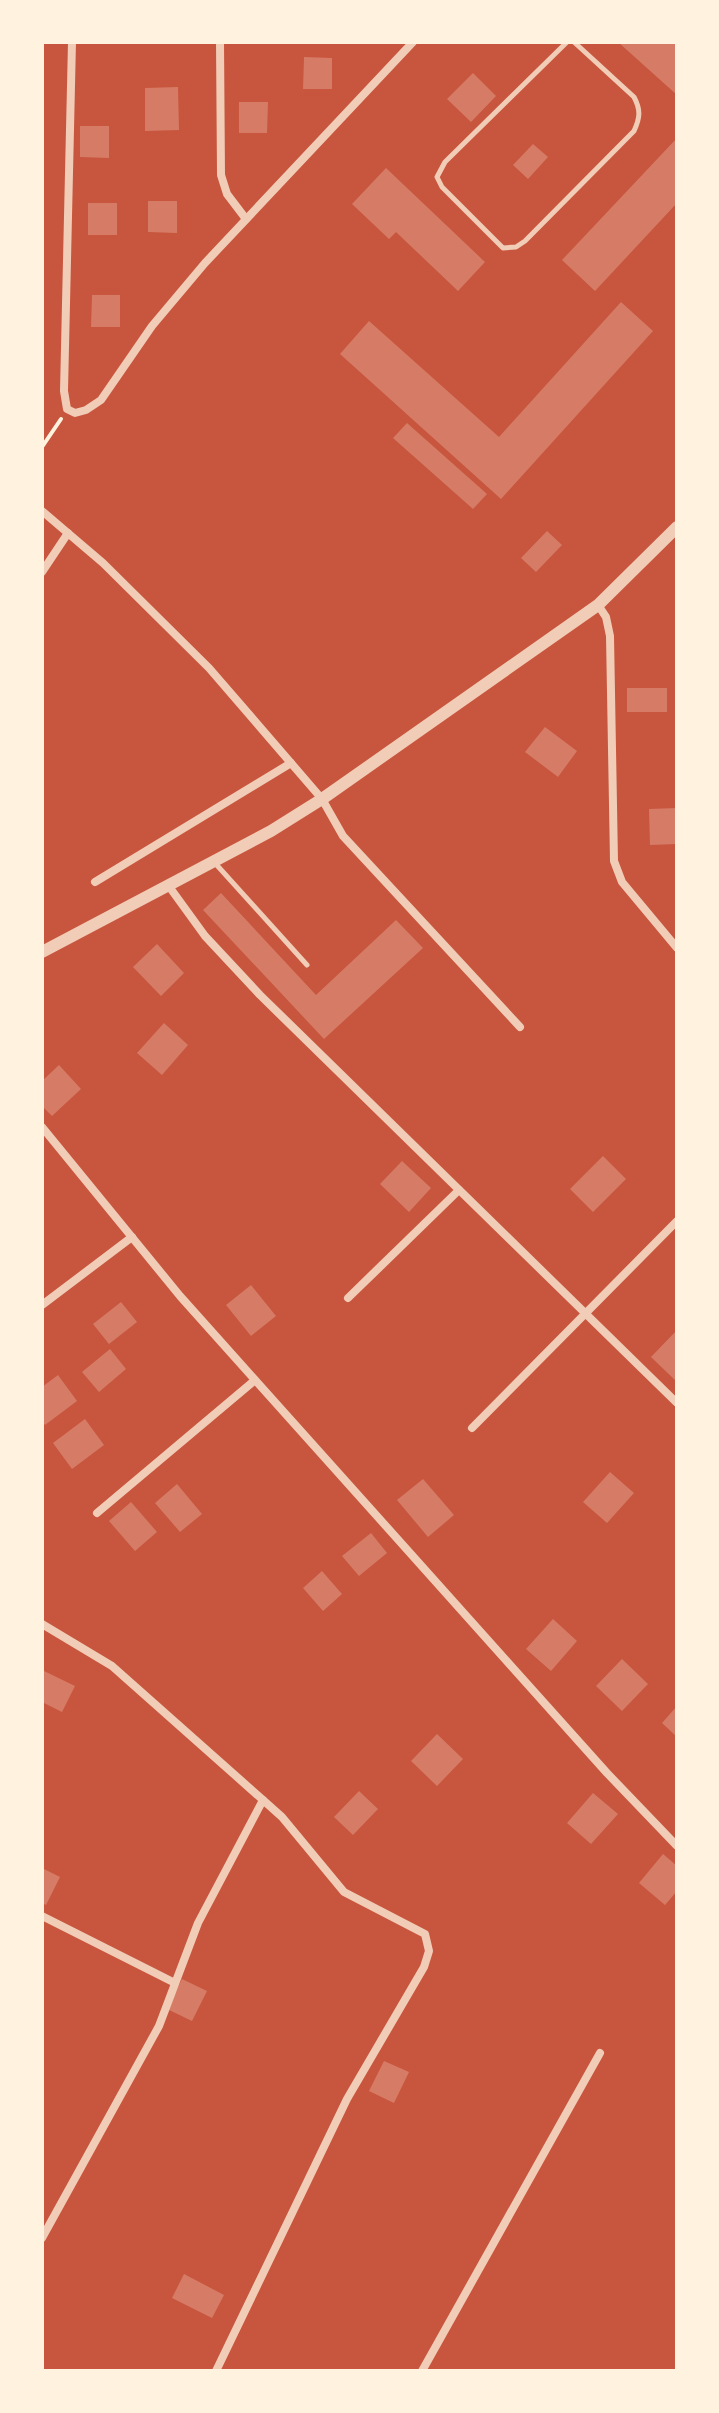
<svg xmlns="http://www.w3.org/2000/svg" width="719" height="2413" font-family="'Archivo Narrow',sans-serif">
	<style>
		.building { fill: #d67c66 }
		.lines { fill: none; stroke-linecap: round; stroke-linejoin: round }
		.path { stroke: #fff3e0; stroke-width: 4 }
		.service { stroke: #f1ccb7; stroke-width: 5 }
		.minor { stroke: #f1ccb7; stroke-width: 8 }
		.tertiary { stroke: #f1ccb7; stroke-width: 12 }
	</style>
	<rect width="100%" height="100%" fill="#c8553d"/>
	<g class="building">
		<path d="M618 42H677V95Z"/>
		<path d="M304 57 332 58V89H303Z"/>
		<path d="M473 73 496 96 471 122 447 99Z"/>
		<path d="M178 87 179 130 145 131V88Z"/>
		<path d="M239 102H268L267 133H239Z"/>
		<path d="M80 126H109V158L80 157Z"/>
		<path d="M677 138V203L595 291 562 260Z"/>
		<path d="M533 144 548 157 528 179 513 165Z"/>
		<path d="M386 168 485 262 458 291 396 232 389 239 352 204Z"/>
		<path d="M148 201H177V233L148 232Z"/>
		<rect x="88" y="203" width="29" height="32"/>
		<path d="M92 295H120V327H91Z"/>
		<path d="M621 302 653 331 501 499 340 354 369 321 499 437Z"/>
		<path d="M407 423 487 494 473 509 393 438Z"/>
		<path d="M547 531 562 545 536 572 521 558Z"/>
		<rect x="627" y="688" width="40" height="24"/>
		<path d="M545 727 577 751 558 777 525 752Z"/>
		<path d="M677 808V844L650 845 649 809Z"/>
		<path d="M221 893 316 995 396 920 423 948 324 1039 203 910Z"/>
		<path d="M157 944 184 973 161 996 133 967Z"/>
		<path d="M164 1023 188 1045 162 1075 137 1053Z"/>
		<path d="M59 1065 81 1089 52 1116 42 1106V1081Z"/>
		<path d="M603 1156 626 1179 593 1212 570 1189Z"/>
		<path d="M402 1161 431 1188 409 1212 380 1184Z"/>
		<path d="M251 1285 276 1316 251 1336 226 1305Z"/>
		<path d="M121 1302 137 1322 109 1344 93 1324Z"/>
		<path d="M677 1330V1382L651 1357Z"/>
		<path d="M110 1349 126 1369 99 1392 82 1372Z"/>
		<path d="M58 1375 77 1401 45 1425 42 1421V1387Z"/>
		<path d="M85 1419 104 1445 72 1469 53 1443Z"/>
		<path d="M610 1472 634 1493 607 1523 583 1502Z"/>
		<path d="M423 1479 454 1515 428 1537 397 1500Z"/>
		<path d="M177 1484 202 1514 180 1532 155 1503Z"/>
		<path d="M131 1502 157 1532 135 1551 109 1521Z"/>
		<path d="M371 1533 387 1553 359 1576 342 1556Z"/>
		<path d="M322 1571 342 1594 323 1611 303 1588Z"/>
		<path d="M553 1619 577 1641 551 1671 526 1649Z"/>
		<path d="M622 1659 648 1684 622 1711 596 1686Z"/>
		<path d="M42 1670 75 1686 62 1712 42 1702Z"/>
		<path d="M677 1706V1737L662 1723Z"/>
		<path d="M437 1734 463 1759 437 1786 411 1761Z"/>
		<path d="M359 1791 378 1809 353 1835 334 1817Z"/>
		<path d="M593 1793 618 1814 591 1844 567 1823Z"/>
		<path d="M663 1854 677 1866V1891L665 1905 639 1883Z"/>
		<path d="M42 1868 60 1877 46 1905 42 1903Z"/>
		<path d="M182 1979 207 1991 192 2021 167 2009Z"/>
		<path d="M384 2061 409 2072 394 2103 369 2091Z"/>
		<path d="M184 2274 224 2295 212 2318 172 2298Z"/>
	</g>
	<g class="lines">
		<path class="path" d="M42 447 61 419"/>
		<g class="service">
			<path d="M567 42 445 162 437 177 442 187 503 248 516 247 525 241 634 131C640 118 641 110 634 97L574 42"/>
			<path d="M214 862 307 965"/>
		</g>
		<g class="minor">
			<path d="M72 42 64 391 67 409 75 413 86 410 101 400 152 326 205 263 413 42"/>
			<path d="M220 42 221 175 227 194 246 219"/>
			<path d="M42 511 103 563 209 668 322 799 343 836 520 1027"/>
			<path d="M42 572 68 533"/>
			<path d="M598 605 606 617 610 636 614 861 622 882 677 948"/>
			<path d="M95 882 291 763"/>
			<path d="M168 885 205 936 260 995 677 1403"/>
			<path d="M42 1127 180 1296 607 1773 677 1846"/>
			<path d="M348 1298 459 1190"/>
			<path d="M42 1305 132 1237"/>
			<path d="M472 1428 677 1221"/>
			<path d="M97 1513 255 1380"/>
			<path d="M42 1624 112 1666 263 1800 282 1817 344 1892 425 1934 429 1951 424 1967 347 2099 216 2371"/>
			<path d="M42 1916 175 1983"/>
			<path d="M42 2238 159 2026 198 1923 263 1800"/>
			<path d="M422 2371 600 2053"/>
		</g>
		<path class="tertiary" d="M42 952 271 831 322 799 598 605 677 527"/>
	</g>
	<rect width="719" height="2413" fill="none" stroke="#fff3e0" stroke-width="88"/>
</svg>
